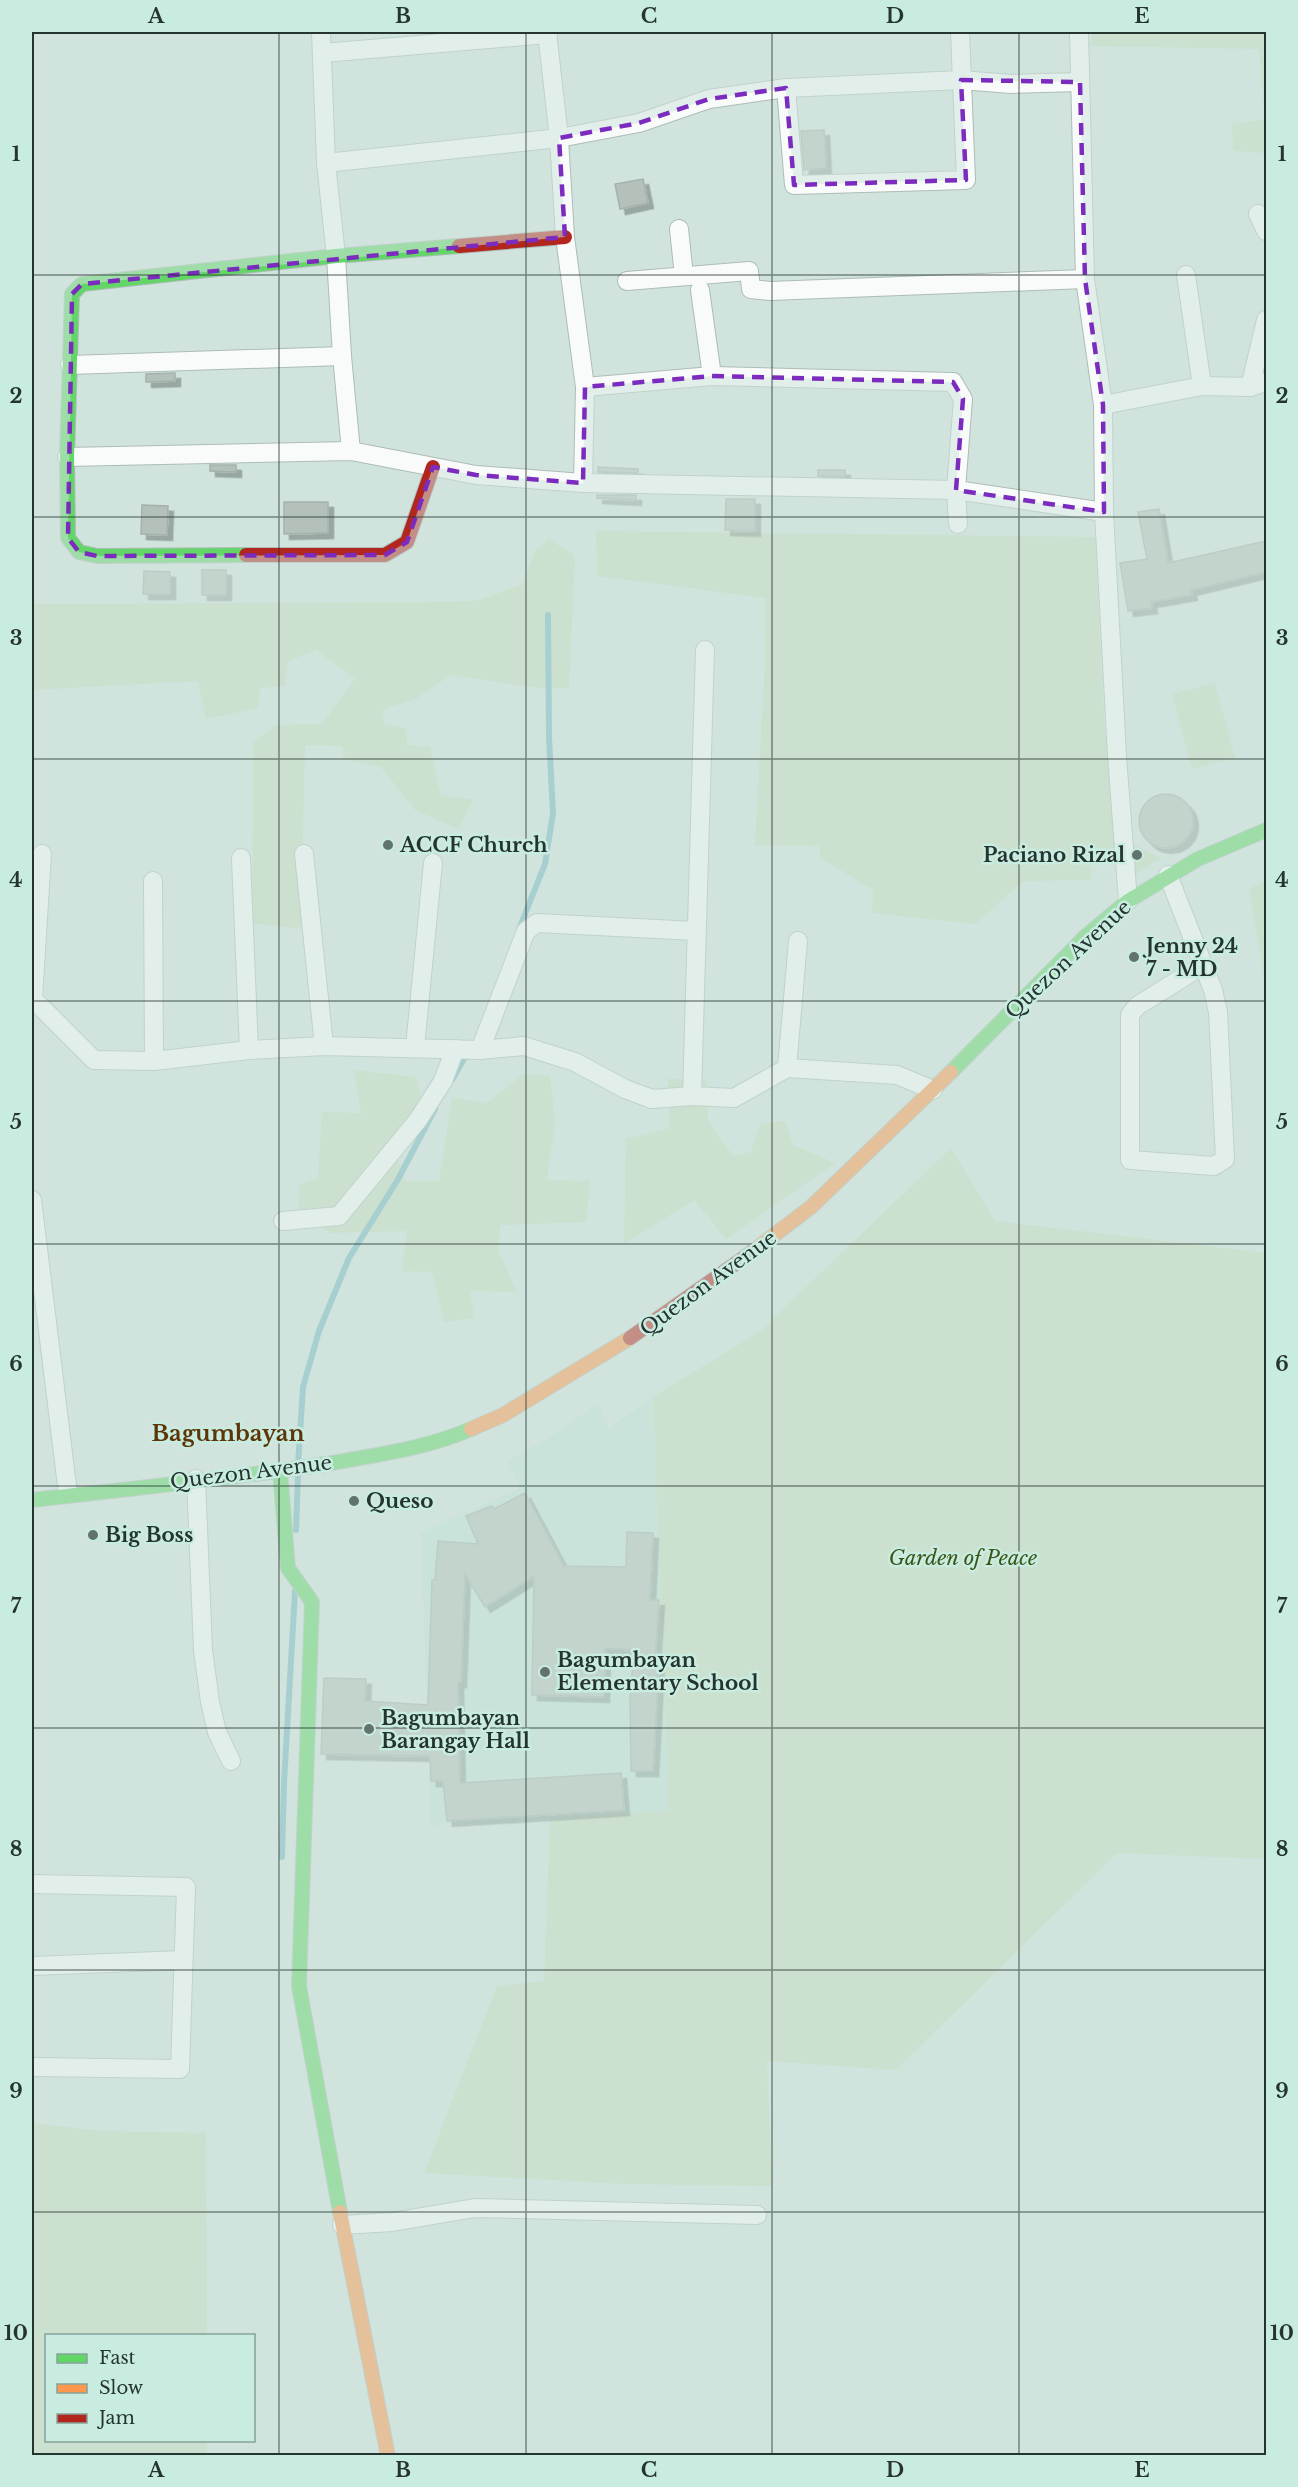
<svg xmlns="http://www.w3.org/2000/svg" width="1298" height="2487" font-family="'Libre Baskerville',serif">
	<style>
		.built { fill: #c1e2d7 }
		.green { fill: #c7dbbf }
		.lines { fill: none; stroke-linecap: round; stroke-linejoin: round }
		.stream { stroke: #78b6c2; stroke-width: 6 }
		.building { fill: #b3c1ba; stroke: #a5b2ab; stroke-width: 1.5; filter: url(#shadow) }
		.street-casing { stroke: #adbcb7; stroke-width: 20 }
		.fast-casing { stroke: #adbcb7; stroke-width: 16 }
		.slow-casing { stroke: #adbcb7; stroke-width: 16 }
		.jam-casing { stroke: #adbcb7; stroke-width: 16 }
		.street { stroke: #f8fbfa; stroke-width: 18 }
		.fast { stroke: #63d668; stroke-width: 14 }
		.slow { stroke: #ff974d; stroke-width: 14 }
		.jam { stroke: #b3261e; stroke-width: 14 }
		.marked { fill: none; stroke: #7b2cbf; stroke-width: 4.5; stroke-dasharray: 12 8; stroke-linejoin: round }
		.grid { fill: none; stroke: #263430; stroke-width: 1.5; stroke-opacity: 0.55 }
		.poi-dot { fill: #62726d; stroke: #c8ece0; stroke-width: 2 }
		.labels { text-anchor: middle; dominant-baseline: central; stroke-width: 5; stroke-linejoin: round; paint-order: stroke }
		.poi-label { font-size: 20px; font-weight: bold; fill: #263430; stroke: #c8ece0; text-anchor: start }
		.street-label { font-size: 20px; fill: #263430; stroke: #c8ece0 }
		.park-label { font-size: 20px; font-style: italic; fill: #3d5417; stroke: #c8ece0 }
		.quarter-label { font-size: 22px; font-weight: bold; fill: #5e3509; stroke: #c8ece0 }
		.neatline { fill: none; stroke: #263430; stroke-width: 2 }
		.grid-label { font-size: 20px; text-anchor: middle; font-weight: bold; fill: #263430 }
	</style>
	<defs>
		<filter id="shadow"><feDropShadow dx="5.5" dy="5.5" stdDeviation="0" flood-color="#0004"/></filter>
	</defs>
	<rect width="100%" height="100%" fill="#d0e4dd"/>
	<path class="built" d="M653 1397 669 1811 550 1820 431 1825 421 1533 520 1488 508 1461 550 1437 598 1403 608 1429Z"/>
	<g class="green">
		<path d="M1092 32H1266V153L1233 151 1232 124 1265 119 1259 49 1091 46Z"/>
		<path d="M596 531 1095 537 1105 736 1109 741 1117 850 1091 848V880L1023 881 976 924 872 913 873 890 821 858 819 846 755 845 765 660 766 598 597 576Z"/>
		<path d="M549 539 575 556 569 688H538L450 675 416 699 383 709 384 724 406 728 407 745 430 747 441 796 473 799 459 829 415 810 381 767 344 759 342 746 305 745 301 929 252 923 253 743 276 725 322 724 355 679 316 650 288 661 285 686 260 688 258 708 206 719 198 681 32 690V604L452 602 479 600 523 584 534 552Z"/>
		<path d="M1215 683 1235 758 1192 769 1172 694Z"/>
		<path d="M1134 845 1161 858 1135 875Z"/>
		<path d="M1266 881V986L1249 889Z"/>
		<path d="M354 1070 416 1077 423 1106 398 1158 405 1181H439L452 1097 486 1104 523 1074 550 1076 555 1122 547 1180 590 1181 586 1222 500 1225 499 1253 517 1292 470 1291 474 1318 444 1322 432 1272 402 1271 407 1231 330 1233 298 1209 299 1185 318 1178 322 1112 361 1113Z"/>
		<path d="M668 1079H706L708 1121 733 1156 751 1152 760 1124 785 1121 793 1145 835 1163 726 1239 694 1200 624 1244 626 1139 670 1128Z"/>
		<path d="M951 1148 995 1221 1266 1253V1859L1117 1853 896 2070 767 2061 772 2186 624 2184 424 2173 497 1986 544 1981 550 1820 669 1811 653 1397 759 1332Z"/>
		<path d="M32 2123 102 2131 206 2133 207 2335 46 2336V2440L207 2441V2455H32Z"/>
	</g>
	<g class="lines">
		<g class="stream">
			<path d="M519 929 545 864 553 813 549 737 548 615"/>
			<path d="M452 1080 468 1052"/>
			<path d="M298 1464 303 1387 319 1331 349 1258 397 1181 435 1109"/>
			<path d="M296 1530 298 1474"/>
			<path d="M282 1857 284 1783 295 1591"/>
		</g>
	</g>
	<g class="building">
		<path d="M824 130 826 168 804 170 801 131Z"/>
		<path d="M643 179 648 203 620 209 615 184Z"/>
		<path d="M175 373V381L146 382V374Z"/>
		<path d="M210 465H236V472L210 471Z"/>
		<path d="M598 467 638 469V473L598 472Z"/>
		<path d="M818 470H845V477L818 476Z"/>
		<path d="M597 495H636V500L597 498Z"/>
		<path d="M726 499H755V531L725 530Z"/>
		<path d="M284 502H328V533L284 534Z"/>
		<path d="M142 505 168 506 167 535 141 534Z"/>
		<path d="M1159 509 1168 563 1266 541V572L1191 590 1192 595 1151 602 1152 608 1128 611 1120 563 1147 559 1138 512Z"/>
		<rect x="202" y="570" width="24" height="25"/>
		<path d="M144 571 170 572V594H143Z"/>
		<circle cx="1166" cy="821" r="27"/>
		<path d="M525 1493 564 1566 626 1567 627 1532 653 1533 650 1600H659L655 1660 659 1661 653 1771H631L630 1698 634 1650 605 1648 604 1697 532 1695 534 1576 485 1607 465 1574 461 1682H458L460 1783 621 1773 624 1810 447 1821 443 1781H431L430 1756 321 1754 324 1678 366 1679 365 1701 428 1705 432 1580H435L438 1541 478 1544 466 1516 492 1506 494 1509Z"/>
	</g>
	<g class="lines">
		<defs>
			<g id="street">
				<path d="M321 32 326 163 336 256 342 356 351 451"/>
				<path d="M547 32 559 138 565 237 585 387 583 483"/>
				<path d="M1079 32 1085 279 1103 405 1104 512 1117 756 1128 901"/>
				<path d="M323 53 548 34"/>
				<path d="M786 88 794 185 966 180 960 32"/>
				<path d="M326 163 559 138 639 123 709 99 786 88 961 80 1011 84 1080 82"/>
				<path d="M1258 214 1266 231"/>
				<path d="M679 229 684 276"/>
				<path d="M1186 275 1202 386"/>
				<path d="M627 281 749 271 751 289 770 291 1085 279"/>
				<path d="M700 290 712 376"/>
				<path d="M70 365 342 356"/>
				<path d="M585 387 712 376 953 382 963 399 956 490 958 524"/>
				<path d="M1250 387 1266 320"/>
				<path d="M1103 405 1202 386 1250 387 1266 382"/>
				<path d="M67 457 351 451 476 475 583 483 956 490 1104 512"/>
				<path d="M304 854 324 1046"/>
				<path d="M241 858 249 1050"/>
				<path d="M1168 875 1213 990 1218 1012 1225 1159 1214 1166 1130 1160V1015L1137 1006 1203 965"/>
				<path d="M153 881 154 1061"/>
				<path d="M32 998 94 1060 154 1061 249 1050 324 1046 480 1050 524 1046 575 1062 625 1089 652 1099 692 1096 734 1098 787 1068 897 1075 933 1090"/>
				<path d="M33 999 42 854"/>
				<path d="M415 1047 433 863"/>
				<path d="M480 1050 526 931 537 923 696 931"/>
				<path d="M787 1068 798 941"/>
				<path d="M692 1096 705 650"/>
				<path d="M32 1200 68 1494"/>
				<path d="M283 1221 339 1216 418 1120 443 1081 455 1049"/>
				<path d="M196 1479 203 1650 210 1702 217 1732 231 1761"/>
				<path d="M32 1884 186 1887 180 2069 32 2067"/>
				<path d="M32 1966 183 1960"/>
				<path d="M342 2225 392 2222 475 2208 757 2215"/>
			</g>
			<g id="fast">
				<path d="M246 555 97 556 79 552 68 538 67 457 72 294 82 284 336 256 459 246"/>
				<path d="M951 1072 1086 936 1128 901 1198 859 1266 830"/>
				<path d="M280 1471 288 1568 312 1602 299 1986 340 2212"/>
				<path d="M32 1500C130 1489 228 1479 326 1464 375 1455 425 1449 471 1429"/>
			</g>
			<g id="slow">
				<path d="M752 1252 811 1207 951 1072"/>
				<path d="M471 1429 503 1415 630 1338"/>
				<path d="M340 2212 388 2456"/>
			</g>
			<g id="jam">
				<path d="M459 246 565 237"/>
				<path d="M246 555H385L407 542 433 467"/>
				<path d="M630 1338 752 1252"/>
			</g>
		</defs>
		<use href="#street" class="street-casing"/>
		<use href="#fast" class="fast-casing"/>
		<use href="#slow" class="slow-casing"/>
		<use href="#jam" class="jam-casing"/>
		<use href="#street" class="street"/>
		<use href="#fast" class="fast"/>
		<use href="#slow" class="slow"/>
		<use href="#jam" class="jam"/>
	</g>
	<path d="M0 0H1298V2487H0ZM961 80 1080 82 1085 279 1103 405 1104 512 956 490 963 399 953 382 712 376 585 387 583 483 476 475 433 467 407 542 385 555 97 556 79 552 68 538 72 294 82 284 565 237 559 138 639 123 709 99 786 88 794 185 966 180Z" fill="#d0e4dd" fill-opacity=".55" fill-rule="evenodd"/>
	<path class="marked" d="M961 80 1080 82 1085 279 1103 405 1104 512 956 490 963 399 953 382 712 376 585 387 583 483 476 475 433 467 407 542 385 555 97 556 79 552 68 538 72 294 82 284 565 237 559 138 639 123 709 99 786 88 794 185 966 180Z"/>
	<path class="grid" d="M279 32V2456M526 32V2456M772 32V2456M1019 32V2456M32 275H1266M32 517H1266M32 759H1266M32 1001H1266M32 1244H1266M32 1486H1266M32 1728H1266M32 1970H1266M32 2212H1266"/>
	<g class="poi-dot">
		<circle cx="388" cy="845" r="6"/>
		<circle cx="1137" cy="855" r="6"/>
		<circle cx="1134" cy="957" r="6"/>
		<circle cx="354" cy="1501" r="6"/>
		<circle cx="93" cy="1535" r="6"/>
		<circle cx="545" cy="1672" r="6"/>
		<circle cx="369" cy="1729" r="6"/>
	</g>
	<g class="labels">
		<g class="poi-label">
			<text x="400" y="845">ACCF Church</text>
			<text x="1125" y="855" text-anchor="end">Paciano Rizal</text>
			<text x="1146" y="946">Jenny 24<tspan x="1146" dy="23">7 - MD</tspan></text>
			<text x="366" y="1501">Queso</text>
			<text x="105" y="1535">Big Boss</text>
			<text x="557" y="1660">Bagumbayan<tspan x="557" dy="23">Elementary School</tspan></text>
			<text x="381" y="1718">Bagumbayan<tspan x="381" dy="23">Barangay Hall</tspan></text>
		</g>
		<g class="street-label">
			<text transform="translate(1068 959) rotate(-43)">Quezon Avenue</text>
			<text transform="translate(708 1283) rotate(-36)">Quezon Avenue</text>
			<text transform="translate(251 1472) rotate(-7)">Quezon Avenue</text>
		</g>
		<g class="park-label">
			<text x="963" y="1558">Garden of Peace</text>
		</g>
		<g class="quarter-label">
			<text x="228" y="1433">Bagumbayan</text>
		</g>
	</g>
	<rect width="1298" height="2487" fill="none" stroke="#c8ece0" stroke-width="66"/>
	<rect x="45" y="2334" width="210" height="108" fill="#c8ece0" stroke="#87a29a" stroke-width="1.5"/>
	<rect x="57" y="2354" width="30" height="9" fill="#63d668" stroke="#87a29a" stroke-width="1.5"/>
	<text x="99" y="2364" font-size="18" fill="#263430">Fast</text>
	<rect x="57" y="2384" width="30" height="9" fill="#ff974d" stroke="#87a29a" stroke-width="1.5"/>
	<text x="99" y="2394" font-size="18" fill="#263430">Slow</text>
	<rect x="57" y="2414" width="30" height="9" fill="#b3261e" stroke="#87a29a" stroke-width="1.5"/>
	<text x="99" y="2424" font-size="18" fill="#263430">Jam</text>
	<rect x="33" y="33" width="1232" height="2421" class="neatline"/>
	<g class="grid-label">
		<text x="156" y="23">A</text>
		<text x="403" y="23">B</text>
		<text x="649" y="23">C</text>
		<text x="895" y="23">D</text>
		<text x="1142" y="23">E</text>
		<text x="16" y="161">1</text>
		<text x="1282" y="161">1</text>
		<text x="16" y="403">2</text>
		<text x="1282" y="403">2</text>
		<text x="16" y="645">3</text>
		<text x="1282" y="645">3</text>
		<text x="16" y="887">4</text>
		<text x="1282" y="887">4</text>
		<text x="16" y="1129">5</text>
		<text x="1282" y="1129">5</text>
		<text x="16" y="1371">6</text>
		<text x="1282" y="1371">6</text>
		<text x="16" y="1613">7</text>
		<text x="1282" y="1613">7</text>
		<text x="16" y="1856">8</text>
		<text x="1282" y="1856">8</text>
		<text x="16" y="2098">9</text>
		<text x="1282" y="2098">9</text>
		<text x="16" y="2340">10</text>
		<text x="1282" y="2340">10</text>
		<text x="156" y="2477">A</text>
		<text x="403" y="2477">B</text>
		<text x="649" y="2477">C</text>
		<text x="895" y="2477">D</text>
		<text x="1142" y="2477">E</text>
	</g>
</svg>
